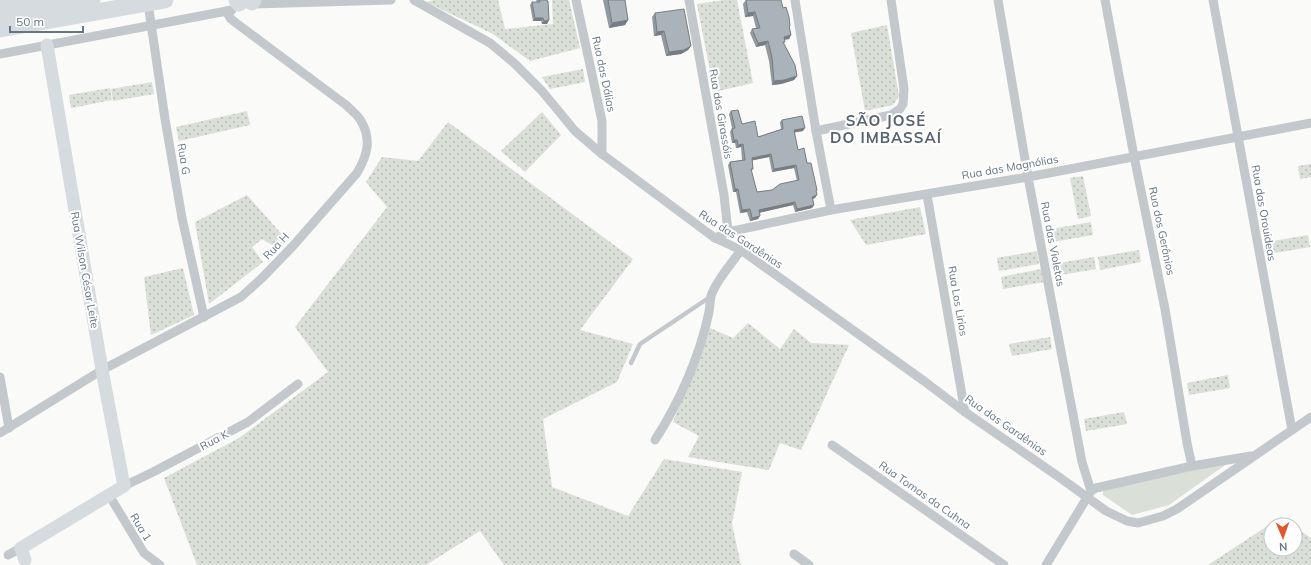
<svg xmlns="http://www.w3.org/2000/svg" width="1311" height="565" font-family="Mulish,sans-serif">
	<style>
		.grass { fill: url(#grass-dots) }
		.park { fill: #dadfd7 }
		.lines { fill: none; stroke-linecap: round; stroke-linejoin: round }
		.lane { stroke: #c3c8cc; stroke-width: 4.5 }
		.street { stroke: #c3c8cc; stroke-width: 9 }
		.secondary { stroke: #d6dbdf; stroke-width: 13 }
		.highway { stroke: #d6dbdf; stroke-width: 17 }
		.wall { fill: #929a9f; fill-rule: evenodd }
		.shaded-wall { fill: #777d82 }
		.building { fill: #aab3b9; stroke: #777d82; fill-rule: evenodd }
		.labels { text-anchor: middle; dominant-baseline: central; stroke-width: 4; stroke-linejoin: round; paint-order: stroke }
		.street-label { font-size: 11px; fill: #657683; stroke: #fff }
		.district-label { font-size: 15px; font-weight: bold; letter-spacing: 1px; fill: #57646e; stroke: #fff }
	</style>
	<defs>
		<pattern id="grass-dots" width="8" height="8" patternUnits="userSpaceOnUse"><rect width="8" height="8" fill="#dadfd7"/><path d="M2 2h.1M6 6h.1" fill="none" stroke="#b4b9b4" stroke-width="1.8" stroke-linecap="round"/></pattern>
	</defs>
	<rect width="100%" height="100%" fill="#fafaf8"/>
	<g class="grass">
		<path d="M434 0H498L505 29 553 24 552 0H569L580 48 530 61 493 34 426 2Z"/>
		<path d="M724 0H737L753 83 714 92 697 4Z"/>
		<path d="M887 25 899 96 893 105 865 111 851 33Z"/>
		<path d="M583 69 585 82 550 89 542 77Z"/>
		<path d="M152 82 154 94 113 101 111 89Z"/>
		<path d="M110 88 112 100 71 108 69 95Z"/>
		<path d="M247 111 250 125 179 141 176 127Z"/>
		<path d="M542 112 561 135 525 172 501 151Z"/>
		<path d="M448 122 633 259 580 330 633 344 617 382 543 419 552 487 628 516 664 459 742 472 732 524 741 565H504L480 531 426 565H197L164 478 239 438 328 372 295 327 387 207 366 182 382 157 418 161Z"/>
		<path d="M1311 164V177L1300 179 1298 166Z"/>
		<path d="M1083 176 1091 216 1078 219 1070 178Z"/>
		<path d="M247 195 286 239 279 249 262 239 252 247 263 262 209 304 195 222Z"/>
		<path d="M920 207 926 234 866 245 850 220Z"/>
		<path d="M1091 222 1093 235 1053 242 1051 229Z"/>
		<path d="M1308 235 1310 247 1269 254 1267 242Z"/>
		<path d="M1139 250 1141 262 1100 270 1098 257Z"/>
		<path d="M1037 251 1039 264 999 271 997 258Z"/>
		<path d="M1094 257 1096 269 1055 276 1053 264Z"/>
		<path d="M183 268 194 315 151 335 144 277Z"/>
		<path d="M1041 269 1044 282 1003 289 1001 277Z"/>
		<path d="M748 323 780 349 794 329 811 343 849 345 801 450 780 443 769 470 688 457 699 436 673 422 710 328 733 338Z"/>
		<path d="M1050 337 1052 349 1012 356 1009 344Z"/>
		<path d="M1228 375 1230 388 1189 395 1187 383Z"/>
		<path d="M1124 412 1127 424 1086 431 1084 419Z"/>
		<path d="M1281 517 1293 525H1271V549H1295V527L1311 538V565H1208Z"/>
	</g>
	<path class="park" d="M1228 463 1169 505 1132 515 1103 495V489Z"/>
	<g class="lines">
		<path class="lane" d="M631 363 640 344 710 297"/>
		<g class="street">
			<path d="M414 0 490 43 514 63 542 91 575 131 602 154 704 230 715 238 741 250 924 381 965 412 1059 477 1106 511 1127 521 1138 523 1163 516 1177 509 1311 417"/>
			<path d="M576 0 602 121V154"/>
			<path d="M689 0 724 195 728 232"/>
			<path d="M795 0 816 131 831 210"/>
			<path d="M998 0 1028 177 1082 462 1091 491"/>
			<path d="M1105 0 1134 156 1165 309 1187 443 1192 466"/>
			<path d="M1213 0 1292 430"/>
			<path d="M148 3 165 119 182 218 204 317"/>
			<path d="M253 4 391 0"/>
			<path d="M0 54 232 10"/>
			<path d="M816 131 891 115 900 109 903 104 904 89 891 0"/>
			<path d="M927 195 965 412"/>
			<path d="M715 238 728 232 831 210 1028 177 1311 123"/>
			<path d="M0 377 9 428"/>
			<path d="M0 433 102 370 241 297 261 279 292 247 357 173C367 156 372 140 361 121 358 115 351 110 346 105L236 23 231 19 226 11"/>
			<path d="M655 440C679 403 700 356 709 312 710 307 710 301 711 296 715 282 732 263 741 250"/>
			<path d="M832 445 1004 565"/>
			<path d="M124 486 153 472 248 422 298 384"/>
			<path d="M109 495 144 553 160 565"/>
			<path d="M794 554 809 565"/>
			<path d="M8 555 21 548"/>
			<path d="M1046 565 1091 491 1096 488 1192 466 1251 456"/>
		</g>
		<g class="secondary">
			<path d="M0 1 35 6"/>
			<path d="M25 560 21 548 124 486 102 370 47 45"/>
		</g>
		<g class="highway">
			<path d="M237 0 239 3"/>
			<path d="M252 2 253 0"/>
			<path d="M0 15 92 0"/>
			<path d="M0 29 165 0"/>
		</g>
	</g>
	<g class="wall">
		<path d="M536 0H547L549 20 547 24H542L541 21H533L530 5 532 2H537Z"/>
		<path d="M603 0H625L628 20 625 25 609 28Z"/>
		<path d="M746 0 783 8 791 35 789 39 784 40 783 44 797 76 794 80 781 84 772 85 769 61 765 45 756 47 750 33 752 29 756 28 753 16 745 17 743 4Z"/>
		<path d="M655 13 691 46 688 50 681 54 666 56 661 35 654 36 652 17Z"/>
		<path d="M731 111 742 124 758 137 781 129 780 122 782 120 803 131 794 132 798 150 807 163 817 190 816 191 815 198 813 199 814 205 812 208 795 212 793 205 759 213 758 219 750 221 747 212 740 213 736 192H733L728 165 730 162 742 160 741 147 736 148 735 143H732L730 132 732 128 729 114ZM769 157 772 172 794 168 797 181 772 190 757 192 751 172 753 169 752 160Z"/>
	</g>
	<g class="shaded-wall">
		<path d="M755 12 753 16 745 17 748 13Z"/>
		<path d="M535 18H543L541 21H533Z"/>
		<path d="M549 20 547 24H542L544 21Z"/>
		<path d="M628 20 625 25 609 28 612 23Z"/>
		<path d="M664 31 661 35 654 36 657 32Z"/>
		<path d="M791 35 789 39 781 40 784 37Z"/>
		<path d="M768 41 765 45 756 47 758 43Z"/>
		<path d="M691 46 688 50 681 54 666 56 669 52Z"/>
		<path d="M797 76 794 80 781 84 772 85 774 81Z"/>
		<path d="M805 128 803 131 792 133 794 130Z"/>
		<path d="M734 140H737L735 143H732Z"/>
		<path d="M743 144 741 147 736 148 738 145Z"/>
		<path d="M771 154 769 157 750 161 752 158Z"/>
		<path d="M796 165 794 168 772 172 774 169Z"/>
		<path d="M735 189H738L736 192H733Z"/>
		<path d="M817 195 815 198 810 200 812 197Z"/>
		<path d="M795 202 793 205 757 213 759 210Z"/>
		<path d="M814 205 812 208 795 212 797 209Z"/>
		<path d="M750 209 747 212 740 213 742 210Z"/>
		<path d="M760 216 758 219 750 221 752 218Z"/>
	</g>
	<g class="building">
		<path d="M539 0H547V1H548L549 20 544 21 543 18H535L532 2H540Z"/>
		<path d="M608 0H625L628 20 612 23Z"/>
		<path d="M746 0H781L783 8 786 7 789 17 790 26H789L791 35 784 37 785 42H783L795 65 797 76 784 80 774 81 772 57 768 41 758 43 752 29 760 28 755 12 748 13Z"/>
		<path d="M684 9 691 46 684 50 669 52 664 31 657 32 655 13Z"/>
		<path d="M738 110 742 124 755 121 758 137 783 129 782 120 802 116 805 128 794 130 798 150 804 148 807 163H811L817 190H816L817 195 812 197 814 205 797 209 795 202 759 210 760 216 752 218 750 209 742 210 738 189H735L730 162 745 160 743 144 738 145 737 140H734L732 129 735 128 731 111ZM771 154 774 169 796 165 799 180 780 184 772 190 757 192 751 169H753L752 158Z"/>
	</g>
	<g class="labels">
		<g class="street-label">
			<text transform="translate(604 74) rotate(78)">Rua das Dálias</text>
			<text transform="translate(721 114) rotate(80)">Rua dos Girassóis</text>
			<text transform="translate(184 159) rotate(81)">Rua G</text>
			<text transform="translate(1010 167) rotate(-10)">Rua das Magnólias</text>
			<text transform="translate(1264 213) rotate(80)">Rua das Orouideas</text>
			<text transform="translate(1162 231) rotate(78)">Rua dos Gerânios</text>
			<text transform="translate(741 239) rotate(33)">Rua das Gardênias</text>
			<text transform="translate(1053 244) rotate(79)">Rua das Violetas</text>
			<text transform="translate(276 246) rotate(-47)">Rua H</text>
			<text transform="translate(85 270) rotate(80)">Rua Wilson César Leite</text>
			<text transform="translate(958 301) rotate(80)">Rua Los Lirios</text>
			<text transform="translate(1006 425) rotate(35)">Rua das Gardênias</text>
			<text transform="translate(214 440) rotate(-28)">Rua K</text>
			<text transform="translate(925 495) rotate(35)">Rua Tomas da Cuhna</text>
			<text transform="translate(141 527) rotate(59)">Rua 1</text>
		</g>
		<g class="district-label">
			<text x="886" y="120">SÃO JOSÉ<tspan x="886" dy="17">DO IMBASSAÍ</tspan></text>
		</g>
	</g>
	<g transform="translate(1283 537) rotate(178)"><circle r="19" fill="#ffffff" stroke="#c1c8cd"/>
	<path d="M0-3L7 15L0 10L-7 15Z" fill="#e4572e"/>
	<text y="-6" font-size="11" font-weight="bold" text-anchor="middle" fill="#657683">N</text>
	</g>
	<path d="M10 26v6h73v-6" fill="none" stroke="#657683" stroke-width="2"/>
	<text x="16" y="26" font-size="12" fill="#657683" stroke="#ffffff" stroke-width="3" paint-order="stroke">50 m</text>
</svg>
